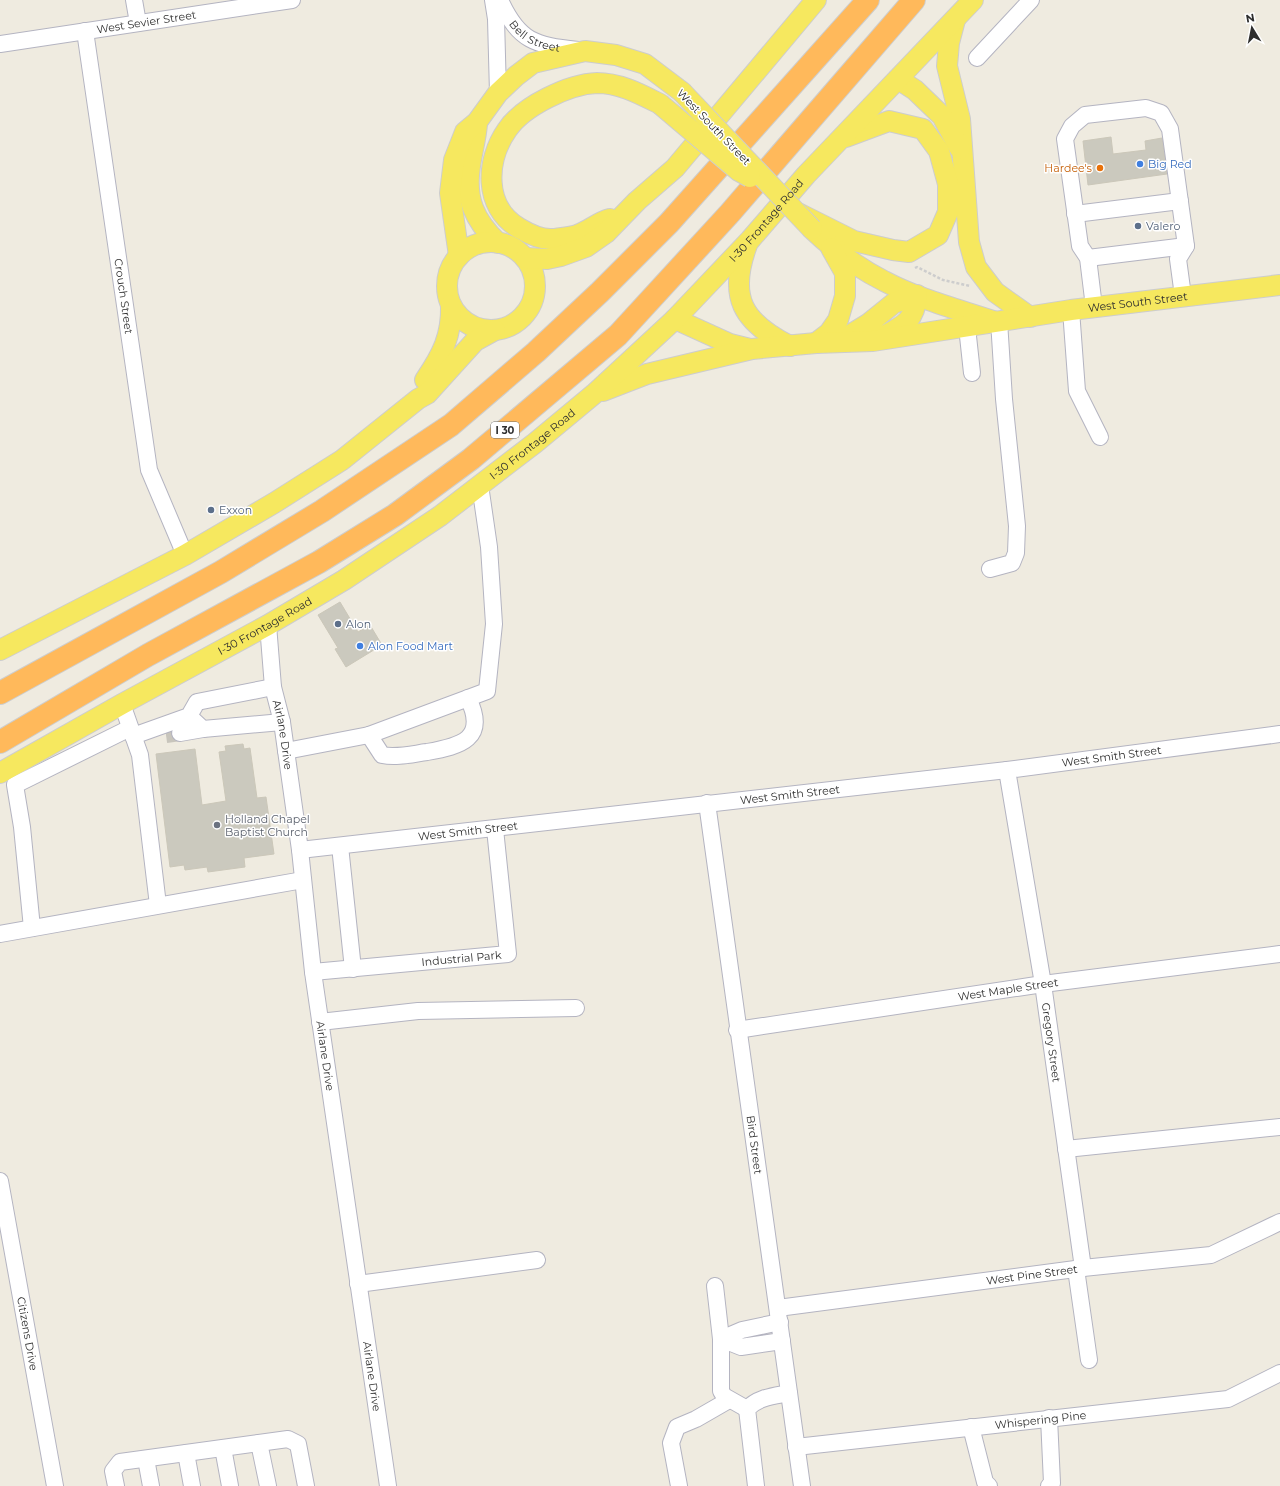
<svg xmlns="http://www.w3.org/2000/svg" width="1280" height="1486" font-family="Montserrat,sans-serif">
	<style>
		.building { fill: #cbc9be; stroke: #cbc7b9 }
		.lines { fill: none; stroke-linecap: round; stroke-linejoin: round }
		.minor-tunnel { stroke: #c8c5bc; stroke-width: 16; stroke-dasharray: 16 8; stroke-linecap: butt }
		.minor-casing { stroke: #b4b4c1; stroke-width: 18 }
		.major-casing { stroke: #cdcdcd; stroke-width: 22 }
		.highway-casing { stroke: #cdcdcd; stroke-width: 24 }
		.path { stroke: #cdcdcd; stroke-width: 2.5; stroke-dasharray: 3 2; stroke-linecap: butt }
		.minor { stroke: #fff; stroke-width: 16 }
		.major { stroke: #f6e85f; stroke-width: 20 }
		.highway { stroke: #ffb95b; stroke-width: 22 }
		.major-bridge-casing { stroke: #cdcdcd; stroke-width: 22; stroke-linecap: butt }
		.major-bridge { stroke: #f6e85f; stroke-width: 20 }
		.shop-dot { fill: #3f7fe0; stroke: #fff; stroke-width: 1.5 }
		.food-dot { fill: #e8710a; stroke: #fff; stroke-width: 1.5 }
		.service-dot { fill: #5c6f8a; stroke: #fff; stroke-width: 1.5 }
		.worship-dot { fill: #6b7280; stroke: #fff; stroke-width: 1.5 }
		.labels { text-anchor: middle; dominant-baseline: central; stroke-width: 3; stroke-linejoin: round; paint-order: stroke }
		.shield { fill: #fff; stroke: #6d6d6d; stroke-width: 1 }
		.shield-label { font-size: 10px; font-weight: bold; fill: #2e2e2e }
		.street-label { font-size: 11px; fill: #2e2e2e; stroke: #fff }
		.shop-label { font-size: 11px; fill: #366cbe; stroke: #fff; text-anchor: start }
		.food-label { font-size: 11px; fill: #c56008; stroke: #fff; text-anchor: end }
		.service-label { font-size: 11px; fill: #4e5e75; stroke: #fff; text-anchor: start }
		.worship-label { font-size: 11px; fill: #5b616d; stroke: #fff; text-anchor: start }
	</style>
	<rect width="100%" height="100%" fill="#efebe0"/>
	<g class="building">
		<path d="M1111 137 1113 154 1146 150 1145 141 1162 138 1167 174 1088 185 1083 141Z"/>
		<path d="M340 602 358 632 370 625 382 645 346 667 335 649 338 648 318 615Z"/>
		<path d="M243 744 244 749 250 748 257 798 266 797 274 854 244 858 245 867 208 872 207 867 185 870 184 865 170 867 156 754 195 749 202 805 226 801 219 752 226 751 225 746Z"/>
	</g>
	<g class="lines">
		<path class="minor-tunnel" d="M166 735 180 733"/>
		<defs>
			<g id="minor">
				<path d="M134 0 138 23"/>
				<path d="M493 0 496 19 498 93"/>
				<path id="s1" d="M500 0C519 42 535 45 578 50"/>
				<path id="s2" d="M85 31 149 470 185 555"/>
				<path id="s3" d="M0 44 292 0"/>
				<path d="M977 58 1031 0"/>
				<path d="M1075 214 1180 201"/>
				<path d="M1088 258 1186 246"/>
				<path d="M1094 307 1088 258 1080 246 1065 139 1072 126 1085 115 1146 108 1161 113 1170 129 1186 246 1178 259 1183 296"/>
				<path d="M1071 310 1077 391 1100 437"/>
				<path d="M967 327 972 373"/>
				<path d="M990 569 1012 563 1016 553 1017 526 1004 399 999 321"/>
				<path id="s4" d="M268 625 273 687 282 722 300 850 313 972 388 1486"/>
				<path d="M122 704 140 755 158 905"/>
				<path d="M189 716 203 729 282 722"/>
				<path d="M180 733 203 729"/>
				<path d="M369 735 382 755C397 758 412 754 427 752 461 746 488 739 468 698"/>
				<path d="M133 736 189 716 197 702 273 687"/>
				<path d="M286 751 369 735 487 691 494 624 489 547 480 485"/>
				<path id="s5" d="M1007 770 1043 984 1083 1268"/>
				<path id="s6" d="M707 803 802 1486"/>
				<path d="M340 846 353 969"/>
				<path id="s7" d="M300 850 1007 770 1280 734"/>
				<path d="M32 928 22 827 15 785 130 728"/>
				<path d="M0 934 303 880"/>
				<path id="s8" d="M313 972 508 954 495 829"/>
				<path d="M320 1022 418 1011 576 1008"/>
				<path id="s9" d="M737 1030 1043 984 1280 954"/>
				<path d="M1066 1149 1280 1127"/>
				<path id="s10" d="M0 1181 55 1486"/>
				<path d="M1076 1269 1089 1360"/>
				<path d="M358 1284 537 1260"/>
				<path d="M715 1286 721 1339V1391L724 1396 747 1409"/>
				<path id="s11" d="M778 1308 1083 1268 1211 1255 1280 1222"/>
				<path d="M780 1322 742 1330 721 1339 741 1347 782 1341"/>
				<path d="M971 1427 985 1482 989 1486"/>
				<path d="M259 1443 268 1486"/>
				<path id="s12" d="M796 1447 1228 1399 1280 1373"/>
				<path d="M223 1448 230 1486"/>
				<path d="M186 1453 192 1486"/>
				<path d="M146 1459 151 1486"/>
				<path d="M116 1486 113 1471 120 1462 288 1439 298 1444 306 1486"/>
				<path d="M679 1486 671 1443 677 1427 696 1419 729 1400"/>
				<path d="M756 1486 747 1409C758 1397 774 1396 789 1393"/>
				<path d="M1049 1486 1052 1483 1049 1418"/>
			</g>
			<g id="major">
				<path d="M955 20 949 43 947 66 960 119 969 242 976 267 995 292 1030 317"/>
				<path d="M898 79 915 90 942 116 960 149"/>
				<path d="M477 124C476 138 472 152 470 166 465 199 474 220 498 243"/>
				<path d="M798 213 854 241 893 250 909 252 938 235 948 212V184L939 151 923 129 889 121 846 137"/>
				<path d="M610 219C598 222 589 231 577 235 570 237 560 238 553 239 541 240 529 234 519 228 483 207 486 160 507 130 523 106 569 84 597 83 620 83 640 94 660 104"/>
				<path d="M812 229C833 249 858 268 884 281 918 299 957 309 993 321"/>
				<circle cx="491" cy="286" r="44"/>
				<path d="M747 245C728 297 742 322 790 346"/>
				<path d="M459 256 450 193 454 160 465 132 477 122 498 93 516 76 533 63 585 51 616 55 645 64 682 92"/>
				<path d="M526 258 547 259 561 256 586 247 606 233 637 201 675 168 816 0"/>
				<path d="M675 319 730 344 750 349"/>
				<path d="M840 341 868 324 894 303 917 295C915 320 905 325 884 336"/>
				<path d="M816 343 829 333 838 320 845 296V273L831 248"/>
				<path d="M425 380C442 355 452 336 451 305"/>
				<path id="s13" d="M603 391 647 374 752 349 816 343 873 341 1071 310 1280 285"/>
				<path d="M0 650 185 555 274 503 342 460 418 399 427 394 475 341 495 330"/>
				<path id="s14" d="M0 773 122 704 268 625 344 580 440 516 535 443 594 394 675 319 750 240 806 175 973 0"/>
			</g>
			<g id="highway">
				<path d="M0 693 221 572 322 511 451 425 536 352 600 292 669 223 868 0"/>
				<path d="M0 742 148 655 319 562 395 515 471 459 618 335 730 213 914 0"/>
			</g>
		</defs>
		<use href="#minor" class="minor-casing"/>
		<use href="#major" class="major-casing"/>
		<use href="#highway" class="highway-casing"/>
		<path class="path" d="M915 268 917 267 943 280 970 286"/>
		<use href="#minor" class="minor"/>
		<use href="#major" class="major"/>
		<use href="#highway" class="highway"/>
		<defs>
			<g id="major-bridge">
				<path d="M682 92 812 229"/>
				<path d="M660 104 739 171 750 177"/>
			</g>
		</defs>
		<use href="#major-bridge" class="major-bridge-casing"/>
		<use href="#major-bridge" class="major-bridge"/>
	</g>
	<g class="shop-dot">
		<circle cx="1140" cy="164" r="4"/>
		<circle cx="360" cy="646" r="4"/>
	</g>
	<circle class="food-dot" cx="1100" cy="168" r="4"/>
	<g class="service-dot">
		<circle cx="1138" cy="226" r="4"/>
		<circle cx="211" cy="510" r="4"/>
		<circle cx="338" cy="624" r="4"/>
	</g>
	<circle class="worship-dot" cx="217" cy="825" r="4"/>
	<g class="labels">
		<rect class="shield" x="491" y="422" width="28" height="16" rx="3"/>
		<g class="shield-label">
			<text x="505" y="430">I 30</text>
		</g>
		<g class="street-label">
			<text stroke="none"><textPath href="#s3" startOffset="148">West Sevier Street</textPath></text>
			<text stroke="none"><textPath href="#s1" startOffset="53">Bell Street</textPath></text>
			<text transform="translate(714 127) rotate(46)">West South Street</text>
			<text stroke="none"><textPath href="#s14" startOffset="951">I-30 Frontage Road</textPath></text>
			<text stroke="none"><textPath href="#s2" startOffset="268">Crouch Street</textPath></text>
			<text stroke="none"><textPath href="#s13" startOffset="544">West South Street</textPath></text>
			<text stroke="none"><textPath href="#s14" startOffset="627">I-30 Frontage Road</textPath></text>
			<text stroke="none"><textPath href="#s14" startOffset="303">I-30 Frontage Road</textPath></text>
			<text stroke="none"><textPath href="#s4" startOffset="111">Airlane Drive</textPath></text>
			<text stroke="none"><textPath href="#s7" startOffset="817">West Smith Street</textPath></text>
			<text stroke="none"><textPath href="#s7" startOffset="493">West Smith Street</textPath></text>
			<text stroke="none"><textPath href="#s7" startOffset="169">West Smith Street</textPath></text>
			<text stroke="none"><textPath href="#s8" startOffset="149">Industrial Park</textPath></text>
			<text stroke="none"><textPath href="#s9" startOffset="274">West Maple Street</textPath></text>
			<text stroke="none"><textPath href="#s5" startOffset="276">Gregory Street</textPath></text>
			<text stroke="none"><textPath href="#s4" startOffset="435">Airlane Drive</textPath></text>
			<text stroke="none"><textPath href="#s6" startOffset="345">Bird Street</textPath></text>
			<text stroke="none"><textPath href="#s11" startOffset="256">West Pine Street</textPath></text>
			<text stroke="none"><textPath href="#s10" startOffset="155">Citizens Drive</textPath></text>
			<text stroke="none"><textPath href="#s4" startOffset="759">Airlane Drive</textPath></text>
			<text stroke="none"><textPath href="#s12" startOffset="246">Whispering Pine</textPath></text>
		</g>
		<g class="shop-label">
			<text x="1148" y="164">Big Red</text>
			<text x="368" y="646">Alon Food Mart</text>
		</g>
		<g class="food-label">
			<text x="1092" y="168">Hardee's</text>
		</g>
		<g class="service-label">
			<text x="1146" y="226">Valero</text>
			<text x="219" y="510">Exxon</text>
			<text x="346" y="624">Alon</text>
		</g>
		<g class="worship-label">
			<text x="225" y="819">Holland Chapel<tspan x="225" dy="13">Baptist Church</tspan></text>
		</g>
	</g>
	<g transform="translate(1252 28) rotate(350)" stroke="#ffffff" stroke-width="3" paint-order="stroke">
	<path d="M0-3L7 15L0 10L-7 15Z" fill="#2e2e2e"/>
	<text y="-6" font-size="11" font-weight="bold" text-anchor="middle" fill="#2e2e2e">N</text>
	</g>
</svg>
